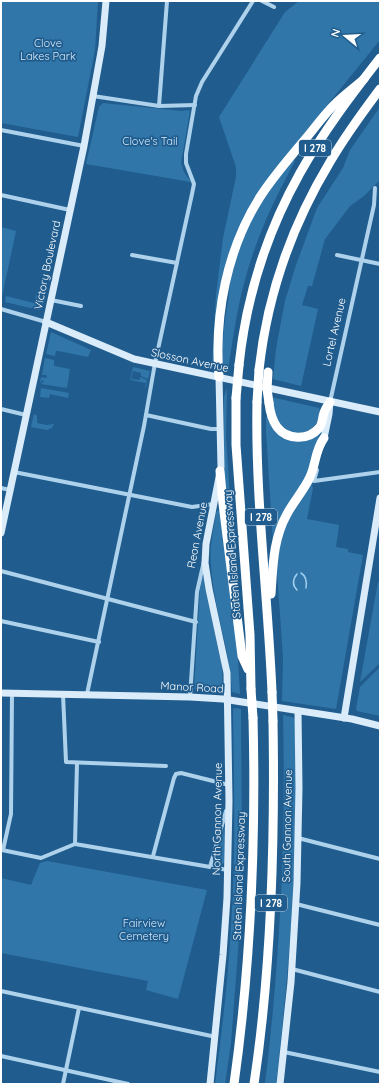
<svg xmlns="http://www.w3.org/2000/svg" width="381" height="1085" font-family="Quicksand,sans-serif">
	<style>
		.green { fill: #3176a9 }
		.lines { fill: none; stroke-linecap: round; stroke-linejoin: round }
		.stream { stroke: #a2ceee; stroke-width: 1.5 }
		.street { stroke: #aed2ec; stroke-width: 4 }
		.secondary { stroke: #daebf9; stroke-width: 7 }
		.highway { stroke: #fff; stroke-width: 9 }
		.highway-bridge { stroke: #fff; stroke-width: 9 }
		.labels { text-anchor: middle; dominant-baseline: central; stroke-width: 3.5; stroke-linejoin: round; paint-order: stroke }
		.shield { fill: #205d8e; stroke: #bccedd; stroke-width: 1 }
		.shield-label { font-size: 10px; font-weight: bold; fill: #fff }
		.park-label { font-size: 11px; fill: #d4e9f9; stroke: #205d8e }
		.street-label { font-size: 11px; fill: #fff; stroke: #205d8e }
	</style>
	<rect width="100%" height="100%" fill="#205d8e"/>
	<g class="green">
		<path d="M1 1H98L95 50 78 137 1 123Z"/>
		<path d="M299 1H380V40L285 157 234 239 223 274 216 322 214 366H212L216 295 223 238 236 177V167L219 117 285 12Z"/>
		<path d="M103 103 182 111 187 110 190 111 181 163 184 172 191 182 86 164 99 107Z"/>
		<path d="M380 107V180L364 196 350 206 325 239 312 286H308L302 305 318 309 301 386 273 379 276 349 285 301 296 265 317 208 343 168 350 150Z"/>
		<path d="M292 159 295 161C275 198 257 236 246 276 237 307 233 339 228 370L223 369C221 347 224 324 228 302 230 292 229 281 231 272 240 229 267 194 292 159Z"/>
		<path d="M1 227 16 231 1 301Z"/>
		<path d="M36 295 44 299 42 307 39 310 5 302 6 296 34 303Z"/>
		<path d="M51 332 91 350 88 357 58 351H56L55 356 46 354Z"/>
		<path d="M45 358 54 360V365L55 366 70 369 67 388 41 384 44 381 43 380 40 383 41 377 45 378 47 377 46 375H42Z"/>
		<path d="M133 367 150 371 148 379 141 376V373L133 371 131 379 140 380V377L147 380 146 387H145L146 383 130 380Z"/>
		<path d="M41 388 69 393 68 398 50 394 49 398 40 397Z"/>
		<path d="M227 388 226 436 235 573 224 478V397Z"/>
		<path d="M271 397 319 408C321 413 321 416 318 420 309 440 281 436 275 416 273 410 272 403 271 397Z"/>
		<path d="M34 414 37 416V423L47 425 54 424 52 428 47 430 31 427Z"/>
		<path d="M268 416 289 439 324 430 319 436 306 480 273 542 266 432V417Z"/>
		<path d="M320 452 312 486 313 488 307 519 339 525 336 547 348 549V552L363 555 336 709 282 701 283 657 277 572 278 553 282 534Z"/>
		<path d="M218 510 220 512 224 539H222L224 545 237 644 240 694 232 692C230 648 213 608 211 564 209 547 214 529 216 512Z"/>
		<path d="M202 577H204L205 588 222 667 223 691 194 689 200 589Z"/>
		<path d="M378 582H380V663L360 682Z"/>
		<path d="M380 667V716L357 711 356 709 360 687Z"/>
		<path d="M235 708 241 709 242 852 241 912 231 1043 225 1084H215C222 1032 228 980 231 927 236 855 234 782 233 709Z"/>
		<path d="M283 715 292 717 295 719C295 746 296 773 296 800 295 895 287 990 276 1084H265C280 961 286 839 283 715Z"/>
		<path d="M225 825 224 863 221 865 216 864 215 861Z"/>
		<path d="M47 861 207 890 178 999 146 990 148 981 1 953V878L31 885 40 863Z"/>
	</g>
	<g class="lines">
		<g class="stream">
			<path d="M301 573C306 576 307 582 306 588"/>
			<path d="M297 590C292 585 293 579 297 574"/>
		</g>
		<g class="street">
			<path d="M262 1 274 7"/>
			<path d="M93 96 159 106 195 105"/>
			<path d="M159 106 167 1"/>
			<path d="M1 130 84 146"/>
			<path d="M1 195 70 210"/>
			<path d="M132 255 177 263"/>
			<path d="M337 255 380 264"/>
			<path d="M51 300 81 306"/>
			<path d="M1 309 46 322"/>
			<path d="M330 402 374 205 375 188"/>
			<path d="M1 409 26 415"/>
			<path d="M146 415 211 429H220"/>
			<path d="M317 470 314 481 380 472"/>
			<path d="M14 472 192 507 214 504"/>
			<path d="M1 488 10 490"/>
			<path d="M1 571 196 622"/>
			<path d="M1 621 99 642"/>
			<path d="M63 694 66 762 166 766"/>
			<path d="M87 694 144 426 155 363 192 194 194 184 186 163V154L196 96 202 82 253 1"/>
			<path d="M190 697 197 592 204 561"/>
			<path d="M298 838 380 859"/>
			<path d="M75 844 228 870"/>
			<path d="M75 844 77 763"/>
			<path d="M2 850 41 858 75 844"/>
			<path d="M3 850 11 814 12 693"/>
			<path d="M153 856 174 778 176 774 181 773 229 785"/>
			<path d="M210 867 226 811"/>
			<path d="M296 904 380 925"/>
			<path d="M292 969 380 992"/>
			<path d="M1 991 216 1037"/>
			<path d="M284 1052 380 1072"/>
			<path d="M1 1056 128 1084"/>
			<path d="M63 1084 79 1008"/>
		</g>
		<g class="secondary">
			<path d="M46 322 134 359 380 412"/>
			<path d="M324 438 329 414 330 402"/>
			<path d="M1 533 84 146 102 46 106 1"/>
			<path d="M1 693 190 697 223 699 352 719 380 726"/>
			<path d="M344 718 380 498"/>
			<path d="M210 1084 223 955 227 898 229 801 227 673 209 589 205 563 206 544 221 467 219 377"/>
			<path d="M280 1084 291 982 297 883 299 788 298 711"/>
		</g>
		<g class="highway">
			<path d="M239 365C246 298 267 232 300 173 323 132 352 94 380 58"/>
			<path d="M259 370C267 297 292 225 330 162 345 136 362 113 380 89"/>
			<path d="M219 377C214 315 227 249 260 197 272 178 287 161 301 144 313 131 323 115 336 103 345 94 355 87 364 79"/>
			<path d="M236 398V445L250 635 251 689"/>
			<path d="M257 402C255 498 268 596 272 692"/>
			<path d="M269 403C270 412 272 420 277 427 287 440 308 441 319 428 323 424 322 418 324 413 325 409 328 405 330 402"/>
			<path d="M220 471 223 504 242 656 248 669"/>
			<path d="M271 594C273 566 273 539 287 514 294 501 304 490 310 477 316 464 315 450 324 438"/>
			<path d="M234 1084C251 963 256 840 253 718"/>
			<path d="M254 1084C272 965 275 841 273 721"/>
		</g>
		<g class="highway-bridge">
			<path d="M268 372 267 389 269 403"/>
			<path d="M236 398 239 365"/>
			<path d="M257 402 259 370"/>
			<path d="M251 689 253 718"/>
			<path d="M272 692 273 721"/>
		</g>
	</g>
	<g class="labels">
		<g class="shield">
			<rect x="299" y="140" width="32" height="16" rx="3"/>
			<rect x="245" y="509" width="32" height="16" rx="3"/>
			<rect x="255" y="895" width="32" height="16" rx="3"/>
		</g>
		<g class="shield-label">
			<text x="315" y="148">I 278</text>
			<text x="261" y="517">I 278</text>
			<text x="271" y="903">I 278</text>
		</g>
		<g class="park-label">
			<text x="48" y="43">Clove<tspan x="48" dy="13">Lakes Park</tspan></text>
			<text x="150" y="141">Clove's Tail</text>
			<text x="144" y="923">Fairview<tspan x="144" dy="13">Cemetery</tspan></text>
		</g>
		<g class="street-label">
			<text transform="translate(47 265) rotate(-78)">Victory Boulevard</text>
			<text transform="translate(334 332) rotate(-77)">Lortel Avenue</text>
			<text transform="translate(190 360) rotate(12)">Slosson Avenue</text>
			<text transform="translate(197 535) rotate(-79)">Reon Avenue</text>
			<text transform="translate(232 554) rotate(-94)">Staten Island Expressway</text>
			<text transform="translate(192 687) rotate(3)">Manor Road</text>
			<text transform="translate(217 819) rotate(-89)">North Gannon Avenue</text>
			<text transform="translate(287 826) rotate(-89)">South Gannon Avenue</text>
			<text transform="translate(239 876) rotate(-88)">Staten Island Expressway</text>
		</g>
	</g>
	<rect width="381" height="1085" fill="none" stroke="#ffffff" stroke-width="4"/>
	<g transform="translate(345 36) rotate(288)" stroke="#205d8e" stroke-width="3" paint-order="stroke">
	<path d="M0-3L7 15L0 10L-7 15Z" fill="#ffffff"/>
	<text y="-6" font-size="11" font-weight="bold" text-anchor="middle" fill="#ffffff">N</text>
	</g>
</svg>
